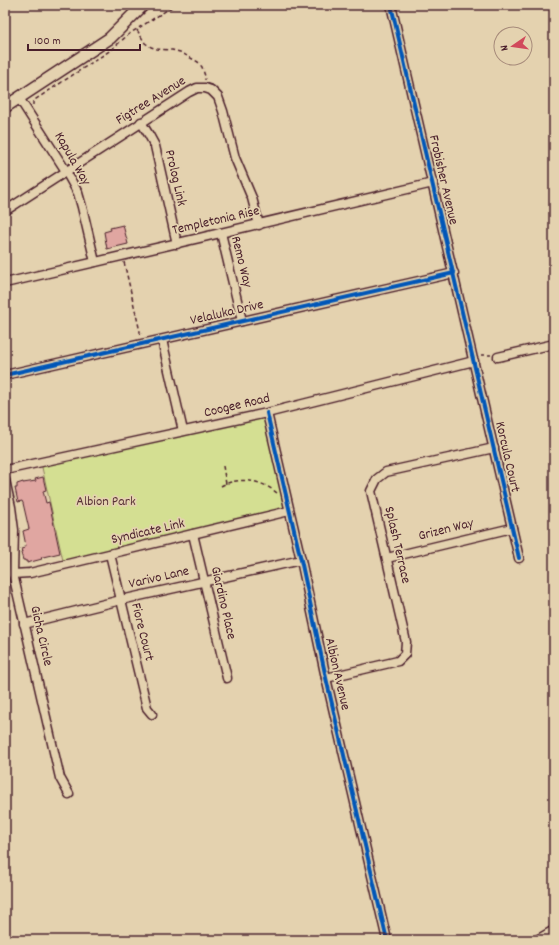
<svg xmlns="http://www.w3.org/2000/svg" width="559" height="945" font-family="Dekko,sans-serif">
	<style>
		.green { fill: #d4df92; stroke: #8f7f5e }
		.building { fill: #e0a6a1; stroke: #4a1f2b }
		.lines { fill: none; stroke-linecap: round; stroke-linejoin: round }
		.minor-casing { stroke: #4a1f2b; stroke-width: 11 }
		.major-casing { stroke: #4a1f2b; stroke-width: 14 }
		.path { stroke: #4a1f2b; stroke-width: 1.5; stroke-dasharray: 4 3; stroke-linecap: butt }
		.minor { stroke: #e4d2af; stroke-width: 8 }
		.major { stroke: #e4d2af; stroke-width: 11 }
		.cycleway-casing { stroke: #e4d2af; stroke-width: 6 }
		.cycleway { stroke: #0057b8; stroke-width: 4 }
		.labels { text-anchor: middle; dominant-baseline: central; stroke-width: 3.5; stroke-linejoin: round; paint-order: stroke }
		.street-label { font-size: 14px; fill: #4a1f2b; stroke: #e4d2af }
		.park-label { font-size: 14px; fill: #583235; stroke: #e4d2af }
	</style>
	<rect width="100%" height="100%" fill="#e4d2af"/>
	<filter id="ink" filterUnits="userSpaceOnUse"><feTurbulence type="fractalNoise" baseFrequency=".025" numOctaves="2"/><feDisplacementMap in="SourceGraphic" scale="8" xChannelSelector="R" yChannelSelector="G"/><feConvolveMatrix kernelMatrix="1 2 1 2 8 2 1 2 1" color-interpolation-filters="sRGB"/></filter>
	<g filter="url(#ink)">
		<path class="green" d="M267 413 289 511 64 565 41 463Z"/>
		<g class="building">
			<path d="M123 225 128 244 107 249 104 232 111 230 110 228Z"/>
			<path d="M43 477 46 490 43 491 46 503 49 502 60 553 43 557 41 558 42 559 27 563V561H25V560H23L21 553 22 552 21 549 25 548 24 546H26L23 531 29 529 23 503 22 501 18 502 15 488H17V484L23 482V483L36 481 35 479Z"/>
		</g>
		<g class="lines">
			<defs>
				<g id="minor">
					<path d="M391 5 519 558"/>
					<path d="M19 98 64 168 78 193 82 207 95 262"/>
					<path d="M141 122 149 135 155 146 177 244"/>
					<path d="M5 211 189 92 197 88H205L211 90 218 97 223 111 235 158 252 198 259 225"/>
					<path d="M221 233 242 321"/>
					<path d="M5 283C148 250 290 217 433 183"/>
					<path d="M162 340 183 431"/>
					<path d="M498 357 554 344"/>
					<path d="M5 375 454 273"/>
					<path d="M267 413 301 560 326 678 387 940"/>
					<path d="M5 470 267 413 474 361"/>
					<path d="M5 480 11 507 14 530 13 574 60 778 69 794"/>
					<path d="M193 534 227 678"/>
					<path d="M110 554 147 708 152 714"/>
					<path d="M387 558 512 528"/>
					<path d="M13 574 30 573 289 511"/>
					<path d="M24 624 121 600 301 560"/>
					<path d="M326 678 398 661 405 654 406 642 371 491 377 479 386 472 494 448"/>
					<path d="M537 940 554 930"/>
				</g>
				<path id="major" d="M5 107 110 38 143 5"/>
			</defs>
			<use href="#minor" class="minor-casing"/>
			<use href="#major" class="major-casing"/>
			<g class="path">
				<path d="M137 30 145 43 151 47 157 49 172 50 180 52 198 62 202 67 205 76V80"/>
				<path d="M33 105V101L111 50 129 34 175 5"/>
				<path d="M124 262 141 336"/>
				<path d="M481 355H491"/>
				<path d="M223 466 226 484"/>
				<path d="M221 486C239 476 262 480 277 493"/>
			</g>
			<use href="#minor" class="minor"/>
			<use href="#major" class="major"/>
			<defs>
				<g id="cycleway">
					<path d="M391 5 519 558"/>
					<path d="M5 375 454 273"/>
					<path d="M267 413 301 560 326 678 387 940"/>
				</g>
			</defs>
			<use href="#cycleway" class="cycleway-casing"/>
			<use href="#cycleway" class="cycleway"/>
		</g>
	</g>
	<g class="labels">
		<g class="street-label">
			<text transform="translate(151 101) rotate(-32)">Figtree Avenue</text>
			<text transform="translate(72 159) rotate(60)">Kapula Way</text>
			<text transform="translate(175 178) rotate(77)">Prolog Link</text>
			<text transform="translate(443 180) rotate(77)">Frobisher Avenue</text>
			<text transform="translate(216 221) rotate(-13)">Templetonia Rise</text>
			<text transform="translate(241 262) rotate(76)">Remo Way</text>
			<text transform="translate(227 313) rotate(-13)">Velaluka Drive</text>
			<text transform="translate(237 406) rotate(-13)">Coogee Road</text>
			<text transform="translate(507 457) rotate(77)">Korcula Court</text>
			<text transform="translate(446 530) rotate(-14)">Grizen Way</text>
			<text transform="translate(148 532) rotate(-13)">Syndicate Link</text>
			<text transform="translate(397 545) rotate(77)">Splash Terrace</text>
			<text transform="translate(159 578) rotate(-13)">Varivo Lane</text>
			<text transform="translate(223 603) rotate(77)">Giardino Place</text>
			<text transform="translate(142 632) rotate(76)">Fiore Court</text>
			<text transform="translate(41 636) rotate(77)">Gicha Circle</text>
			<text transform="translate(337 674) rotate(77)">Albion Avenue</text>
		</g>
		<g class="park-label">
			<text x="106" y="502">Albion Park</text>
		</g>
	</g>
	<rect width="559" height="945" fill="none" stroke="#e4d2af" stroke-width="20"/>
	<rect x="10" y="10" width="539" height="925" fill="none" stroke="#4a1f2b" stroke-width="1.5" filter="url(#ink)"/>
	<g transform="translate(513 46) rotate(257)"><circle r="19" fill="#e4d2af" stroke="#a68a7a"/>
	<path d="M0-3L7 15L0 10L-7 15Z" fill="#d1495b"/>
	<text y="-6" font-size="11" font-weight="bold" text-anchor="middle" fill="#4a1f2b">N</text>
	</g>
	<path d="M28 44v6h112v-6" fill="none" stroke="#4a1f2b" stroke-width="2"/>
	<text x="34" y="44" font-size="12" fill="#4a1f2b" stroke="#e4d2af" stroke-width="3" paint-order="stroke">100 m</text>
</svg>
